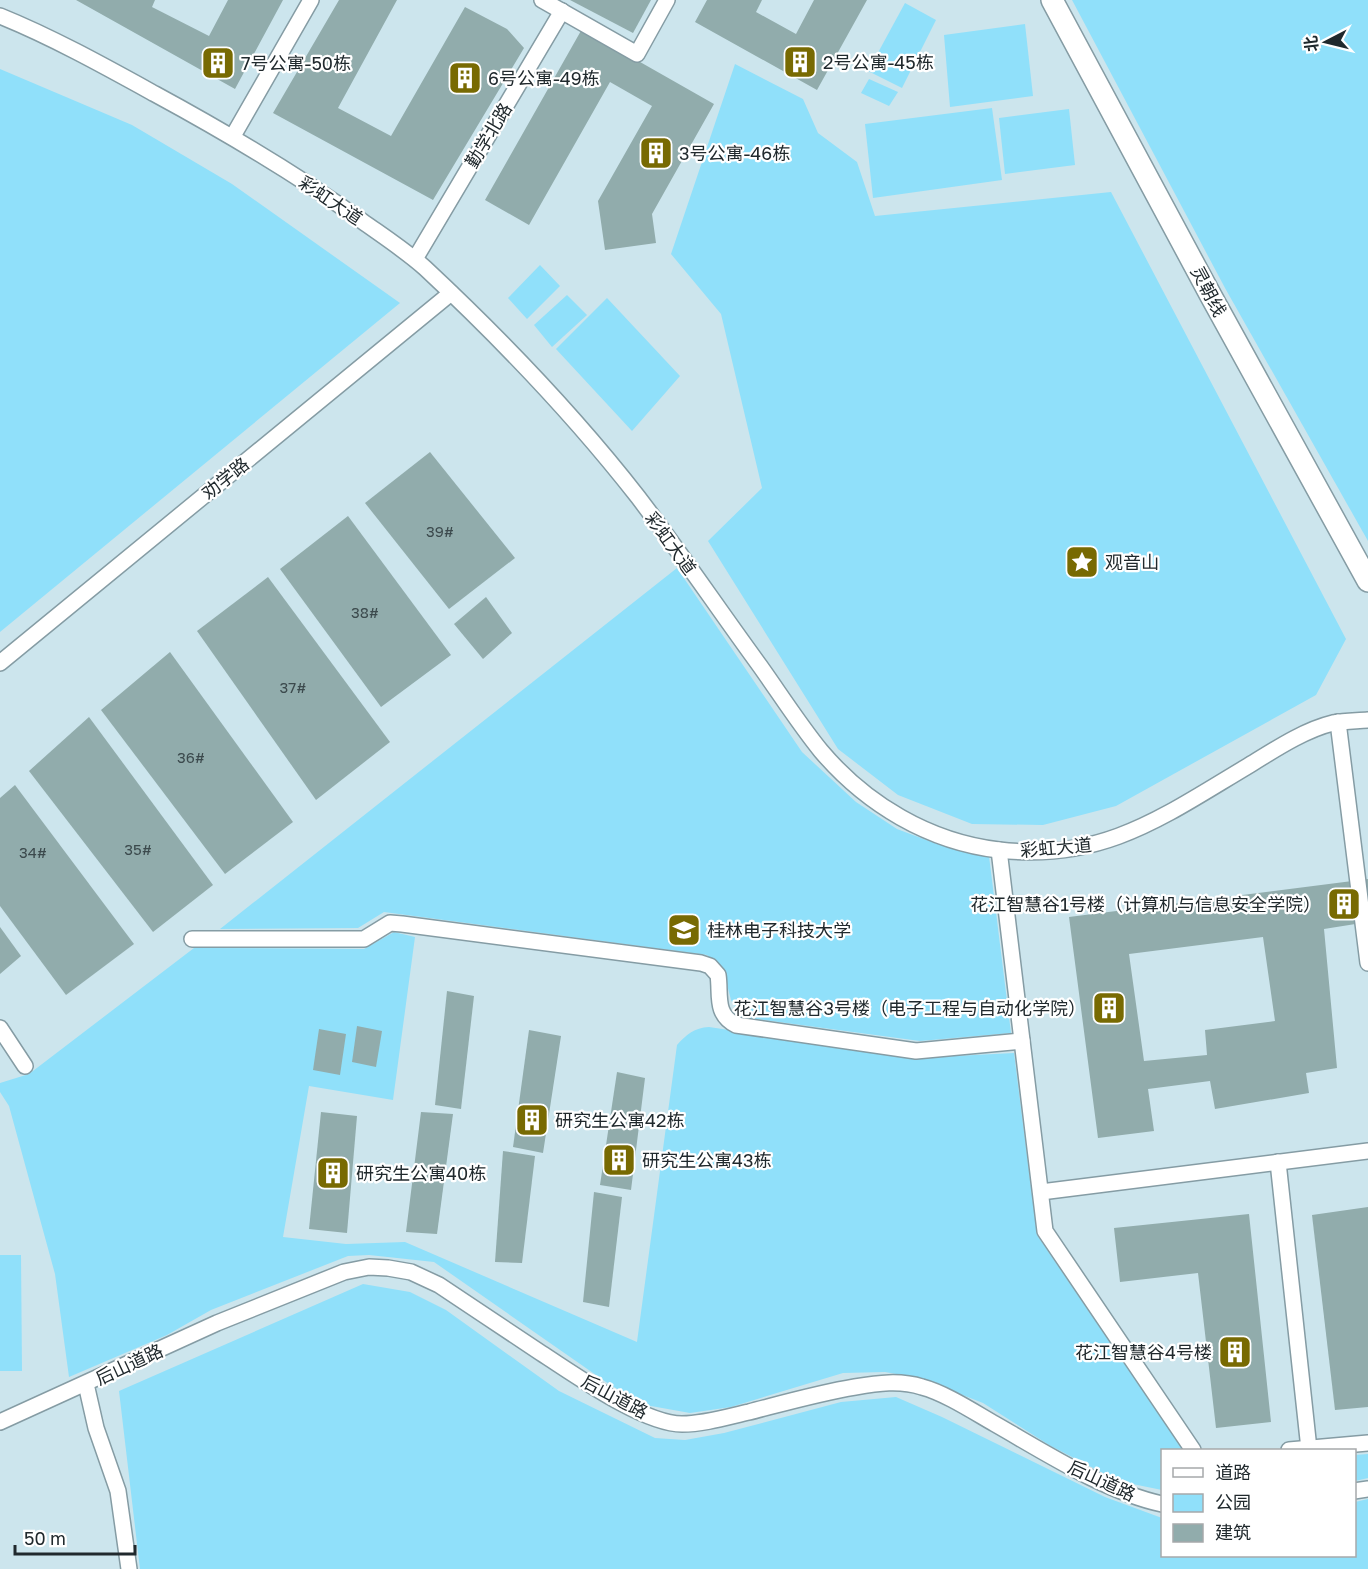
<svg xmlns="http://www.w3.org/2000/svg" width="1368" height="1569" font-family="'Golos Text','Noto Sans SC',sans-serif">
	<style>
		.green { fill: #90e0fa }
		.building { fill: #91acac; fill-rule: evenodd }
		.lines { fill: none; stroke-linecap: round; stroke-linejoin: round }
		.street-casing { stroke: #859ca4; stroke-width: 18 }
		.secondary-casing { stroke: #859ca4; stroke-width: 24 }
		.street { stroke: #fff; stroke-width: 15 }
		.secondary { stroke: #fff; stroke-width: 21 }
		.labels { text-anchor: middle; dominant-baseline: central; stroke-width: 4.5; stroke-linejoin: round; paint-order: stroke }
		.number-label { font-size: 15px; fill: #3c4a4d }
		.poi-label { font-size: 18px; fill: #20292d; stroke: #fff; text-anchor: start }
		.street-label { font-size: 18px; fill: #20292d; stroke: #fff }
	</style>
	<rect width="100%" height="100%" fill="#cce5ed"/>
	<g class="green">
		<path d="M1072 0H1368V541L1225 288Z"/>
		<path d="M905 3 936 20 902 88 868 71Z"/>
		<path d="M1025 24 1033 96 950 107 944 35Z"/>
		<path d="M735 64 803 99 818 133 857 162 875 216 1111 192 1346 639 1316 695 1116 806 1043 825 972 824 898 795 838 749 708 541 762 488 721 314 671 254Z"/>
		<path d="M0 69 132 125 232 184 400 303 0 632Z"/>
		<path d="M869 79 898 92 889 106 861 93Z"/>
		<path d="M992 108 1002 180 873 198 865 124Z"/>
		<path d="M1069 109 1075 165 1005 174 999 118Z"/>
		<path d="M540 265 560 286 527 319 508 298Z"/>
		<path d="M567 295 587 315 552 347 534 325Z"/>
		<path d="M607 298 680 376 632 431 556 349Z"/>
		<path d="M677 568 802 752 856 802 897 829 937 844 989 856 1011 1033 920 1041 741 1017 731 1000 723 969 707 955 384 912 358 928 220 929Z"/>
		<path d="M394 932 415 937 393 1100 309 1086 283 1237 346 1244 405 1242 637 1342 677 1045C687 1034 694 1028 709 1027L916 1058 1014 1053 1037 1235 1183 1450H1162V1490L1118 1481 1049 1445 983 1403 919 1378 885 1372 843 1373 731 1407 690 1413 651 1406H630V1397L606 1382 434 1262 369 1255 348 1256 211 1310 167 1335 69 1377 55 1274 9 1106 0 1092V1083L29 1074 194 948 364 949Z"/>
		<path d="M0 1255H21L22 1371H0Z"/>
		<path d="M363 1284 410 1292 446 1310 559 1391 655 1438 685 1440 724 1433 841 1402 896 1397 942 1417 1105 1497 1162 1518V1556H1354L1355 1502 1368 1499V1569H140L119 1391Z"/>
		<path d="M1368 1454V1478L1355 1481V1455Z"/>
	</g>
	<g class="building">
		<path d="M76 0H155L152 7 209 36 228 0H283L235 89Z"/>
		<path d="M339 0H397L338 108 391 136 465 7 507 29 524 48 433 200 273 113Z"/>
		<path d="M570 0H651L633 33Z"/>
		<path d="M707 0H762L756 12 796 34 814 0H867L817 90 695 22Z"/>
		<path d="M582 29 714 104 652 214 656 243 605 250 598 201 652 106 610 82 529 225 485 200Z"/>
		<path d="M430 452 515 558 449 609 365 503Z"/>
		<path d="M348 516 451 655 381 707 280 569Z"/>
		<path d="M268 577 390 742 316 800 197 631Z"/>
		<path d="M486 597 512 633 483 659 454 624Z"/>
		<path d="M170 652 293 822 225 874 101 710Z"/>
		<path d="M89 717 213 885 153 932 29 771Z"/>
		<path d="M15 785 134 944 66 995 0 906V798Z"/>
		<path d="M1368 879V922L1324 929 1337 1068 1306 1073 1309 1093 1215 1109 1210 1081 1148 1089 1154 1131 1098 1138 1069 917ZM1263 937 1275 1021 1205 1030 1207 1055 1144 1061 1129 954Z"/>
		<path d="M0 927 21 956 0 974Z"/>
		<path d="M447 991 474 996 461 1109 435 1105Z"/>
		<path d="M357 1026 382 1031 376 1067 352 1062Z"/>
		<path d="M319 1029 346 1034 340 1075 313 1070Z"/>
		<path d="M529 1030 561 1036 543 1153 513 1147Z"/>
		<path d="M617 1072 645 1078 631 1190 600 1185Z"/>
		<path d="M321 1112 357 1116 347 1233 309 1229Z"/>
		<path d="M421 1112 453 1114 437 1234 406 1232Z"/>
		<path d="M503 1151 535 1156 522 1263 495 1262Z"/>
		<path d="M594 1192 622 1197 609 1307 583 1302Z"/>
		<path d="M1368 1207V1407L1335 1410 1312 1215Z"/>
		<path d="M1249 1214 1271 1422 1216 1428 1198 1273 1120 1282 1114 1228Z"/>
	</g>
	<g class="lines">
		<defs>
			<g id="street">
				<path d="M542 0 637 54 667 0"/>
				<path d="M0 16C52 37 106 67 155 94 227 133 296 174 362 221 383 236 406 251 425 268 501 339 574 415 638 497 680 552 719 610 760 666 780 694 799 724 821 751 866 804 929 842 999 850 1103 862 1164 816 1248 766 1274 750 1304 730 1333 723 1345 721 1357 721 1368 720"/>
				<path d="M233 136 311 0"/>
				<path d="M415 259 562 11"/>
				<path d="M0 663 451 293"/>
				<path d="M1338 722 1368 963"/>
				<path d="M999 850 1045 1231 1193 1450"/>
				<path d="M192 939H364L390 923 402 924 701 963 710 966 718 975C721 994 714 1014 736 1025L916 1051 1022 1041"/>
				<path d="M0 1028 25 1066"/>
				<path d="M1278 1162 1309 1449"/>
				<path d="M1041 1192 1368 1151"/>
				<path d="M86 1384 96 1428 118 1491 129 1569"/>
				<path d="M0 1422 217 1323 344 1272 369 1267 388 1268 411 1272 439 1285C473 1308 507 1330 541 1353 574 1374 643 1424 682 1424 704 1424 727 1417 749 1412 784 1403 819 1393 855 1387 878 1383 900 1380 922 1387 945 1393 974 1412 995 1424 1046 1453 1106 1492 1162 1504"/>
				<path d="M1289 1450 1368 1443"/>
				<path d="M1354 1491 1368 1489"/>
			</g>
			<path id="secondary" d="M1052 0 1211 296 1368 581"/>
		</defs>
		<use href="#street" class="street-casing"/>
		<use href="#secondary" class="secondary-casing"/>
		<use href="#street" class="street"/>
		<use href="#secondary" class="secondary"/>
	</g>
	<defs>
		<symbol id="building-square" viewBox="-11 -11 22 22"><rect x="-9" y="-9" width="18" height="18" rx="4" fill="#786a02" stroke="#fff"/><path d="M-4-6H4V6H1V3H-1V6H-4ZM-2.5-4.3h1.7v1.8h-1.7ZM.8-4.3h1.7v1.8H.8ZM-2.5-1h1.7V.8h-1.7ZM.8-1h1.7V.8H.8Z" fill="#fff"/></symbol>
		<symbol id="sight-square" viewBox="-11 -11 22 22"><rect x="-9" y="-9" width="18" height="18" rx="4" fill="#786a02" stroke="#fff"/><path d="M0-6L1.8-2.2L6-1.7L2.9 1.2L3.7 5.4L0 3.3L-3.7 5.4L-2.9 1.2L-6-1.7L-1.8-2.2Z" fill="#fff"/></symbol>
		<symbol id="university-square" viewBox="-11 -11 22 22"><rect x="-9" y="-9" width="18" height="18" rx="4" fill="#786a02" stroke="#fff"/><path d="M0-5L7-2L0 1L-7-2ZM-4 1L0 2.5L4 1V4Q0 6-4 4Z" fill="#fff"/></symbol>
	</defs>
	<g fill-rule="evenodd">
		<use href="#building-square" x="781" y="43" width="38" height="38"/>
		<use href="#building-square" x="199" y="44" width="38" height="38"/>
		<use href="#building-square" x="446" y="59" width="38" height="38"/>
		<use href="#building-square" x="637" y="134" width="38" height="38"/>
		<use href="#sight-square" x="1063" y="543" width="38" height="38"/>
		<use href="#building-square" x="1325" y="885" width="38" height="38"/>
		<use href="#university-square" x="665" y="911" width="38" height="38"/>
		<use href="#building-square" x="1090" y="989" width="38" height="38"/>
		<use href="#building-square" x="513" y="1101" width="38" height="38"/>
		<use href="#building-square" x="600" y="1141" width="38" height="38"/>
		<use href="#building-square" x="314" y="1154" width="38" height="38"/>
		<use href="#building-square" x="1216" y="1333" width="38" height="38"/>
	</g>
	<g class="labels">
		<g class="number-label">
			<text x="440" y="531">39#</text>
			<text x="365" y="612">38#</text>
			<text x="293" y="687">37#</text>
			<text x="191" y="757">36#</text>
			<text x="138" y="849">35#</text>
			<text x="33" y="852">34#</text>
		</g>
		<g class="poi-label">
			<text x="823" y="62">2号公寓-45栋</text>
			<text x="241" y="63">7号公寓-50栋</text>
			<text x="488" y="78">6号公寓-49栋</text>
			<text x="679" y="153">3号公寓-46栋</text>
			<text x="1105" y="562">观音山</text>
			<text x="1321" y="904" text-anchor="end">花江智慧谷1号楼（计算机与信息安全学院）</text>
			<text x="707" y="930">桂林电子科技大学</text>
			<text x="1086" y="1008" text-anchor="end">花江智慧谷3号楼（电子工程与自动化学院）</text>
			<text x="555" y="1120">研究生公寓42栋</text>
			<text x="642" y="1160">研究生公寓43栋</text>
			<text x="356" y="1173">研究生公寓40栋</text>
			<text x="1212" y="1352" text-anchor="end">花江智慧谷4号楼</text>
		</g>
		<g class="street-label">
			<text transform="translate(488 135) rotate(-59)">勤学北路</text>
			<text transform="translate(331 200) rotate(34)">彩虹大道</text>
			<text transform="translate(1209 291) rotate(62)">灵朝线</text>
			<text transform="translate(225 478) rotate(-39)">劝学路</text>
			<text transform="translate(671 543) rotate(54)">彩虹大道</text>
			<text transform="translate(1056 847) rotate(-5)">彩虹大道</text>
			<text transform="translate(129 1364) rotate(-25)">后山道路</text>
			<text transform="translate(615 1396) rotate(28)">后山道路</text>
			<text transform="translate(1102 1480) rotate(25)">后山道路</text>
		</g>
	</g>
	<rect x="1161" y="1449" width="195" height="108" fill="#ffffff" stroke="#a6a9ab" stroke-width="1.5"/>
	<rect x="1173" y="1468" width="30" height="9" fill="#ffffff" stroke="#a6a9ab" stroke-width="1.5"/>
	<text x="1215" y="1479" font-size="18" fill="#20292d">道路</text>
	<rect x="1173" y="1494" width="30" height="18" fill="#90e0fa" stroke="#a6a9ab" stroke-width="1.5"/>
	<text x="1215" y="1509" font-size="18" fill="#20292d">公园</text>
	<rect x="1173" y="1524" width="30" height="18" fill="#91acac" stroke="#a6a9ab" stroke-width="1.5"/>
	<text x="1215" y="1539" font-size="18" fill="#20292d">建筑</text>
	<g transform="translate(1326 42) rotate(263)" stroke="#ffffff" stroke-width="4.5" paint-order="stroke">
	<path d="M0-4.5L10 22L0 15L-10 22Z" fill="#20292d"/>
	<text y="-9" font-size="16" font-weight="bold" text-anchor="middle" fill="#20292d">北</text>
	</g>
	<path d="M15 1545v9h120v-9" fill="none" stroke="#20292d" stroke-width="3"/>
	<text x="24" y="1545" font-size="18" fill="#20292d" stroke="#ffffff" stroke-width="4.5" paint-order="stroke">50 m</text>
</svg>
